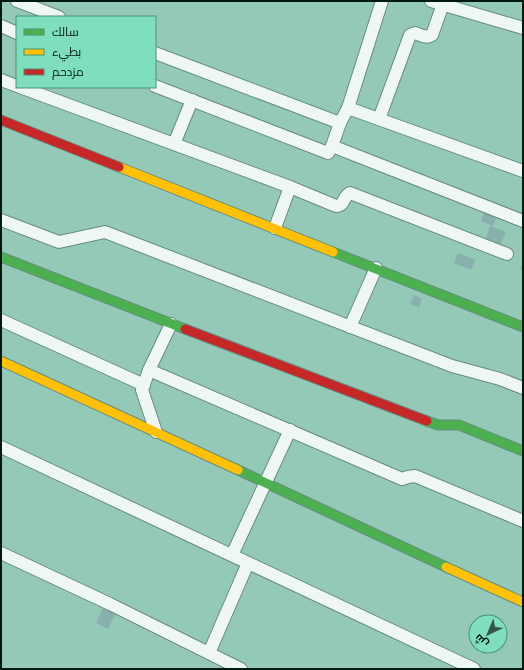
<svg xmlns="http://www.w3.org/2000/svg" width="524" height="670" font-family="Commissioner,Cairo,sans-serif">
	<style>
		.building { fill: #87b0af }
		.lines { fill: none; stroke-linecap: round; stroke-linejoin: round }
		.street-casing { stroke: #668c7f; stroke-width: 14 }
		.fast-casing { stroke: #668c7f; stroke-width: 11 }
		.slow-casing { stroke: #668c7f; stroke-width: 11 }
		.jam-casing { stroke: #668c7f; stroke-width: 11 }
		.street { stroke: #eff7f4; stroke-width: 12 }
		.fast { stroke: #4caf50; stroke-width: 9 }
		.slow { stroke: #ffc107; stroke-width: 9 }
		.jam { stroke: #c62828; stroke-width: 9 }
	</style>
	<rect width="100%" height="100%" fill="#95c9b7"/>
	<g class="building">
		<path d="M486 207 498 212 493 226 481 221Z"/>
		<path d="M490 226 506 232 500 246 485 241Z"/>
		<path d="M458 253 475 260 471 270 454 263Z"/>
		<path d="M523 261V271L520 270Z"/>
		<path d="M414 295 422 299 419 308 410 304Z"/>
		<path d="M104 605 117 611 108 629 96 623Z"/>
	</g>
	<g class="lines">
		<defs>
			<g id="street">
				<path d="M17 1 59 17"/>
				<path d="M431 1 523 28"/>
				<path d="M1 26 17 33"/>
				<path d="M155 53 340 123 332 146 523 221"/>
				<path d="M1 80 17 86"/>
				<path d="M155 86 328 153 332 146"/>
				<path d="M20 87 290 187 275 228"/>
				<path d="M348 108 382 1"/>
				<path d="M379 119 410 35 415 33C421 35 426 39 432 35L443 4"/>
				<path d="M340 123 348 108 523 171"/>
				<path d="M174 144 192 100"/>
				<path d="M290 187 336 206C345 206 343 196 350 193L507 254"/>
				<path d="M1 220 59 242 105 232 452 366 500 379 523 388"/>
				<path d="M1 320 144 385"/>
				<path d="M350 327 376 268"/>
				<path d="M149 370 171 324"/>
				<path d="M156 432 142 390 149 370 402 479 408 477 415 476 523 521"/>
				<path d="M1 447 474 669"/>
				<path d="M1 553 110 604 241 669"/>
				<path d="M232 555 290 430"/>
				<path d="M209 653 248 563"/>
			</g>
			<g id="fast">
				<path d="M333 252 523 327"/>
				<path d="M1 257 185 329"/>
				<path d="M427 421 438 425H459L523 451"/>
				<path d="M238 470 446 567"/>
			</g>
			<g id="slow">
				<path d="M119 167 333 252"/>
				<path d="M1 361 238 470"/>
				<path d="M446 567 523 602"/>
			</g>
			<g id="jam">
				<path d="M1 120 119 167"/>
				<path d="M185 329 427 421"/>
			</g>
		</defs>
		<use href="#street" class="street-casing"/>
		<use href="#fast" class="fast-casing"/>
		<use href="#slow" class="slow-casing"/>
		<use href="#jam" class="jam-casing"/>
		<use href="#street" class="street"/>
		<use href="#fast" class="fast"/>
		<use href="#slow" class="slow"/>
		<use href="#jam" class="jam"/>
	</g>
	<rect width="524" height="670" fill="none" stroke="#001910" stroke-width="4"/>
	<rect x="16" y="16" width="140" height="72" fill="#7fdfbd" stroke="#4c9078"/>
	<rect x="24" y="29" width="20" height="6" fill="#4caf50" stroke="#4c9078"/>
	<text x="52" y="36" font-size="12" fill="#001910">سالك</text>
	<rect x="24" y="49" width="20" height="6" fill="#ffc107" stroke="#4c9078"/>
	<text x="52" y="56" font-size="12" fill="#001910">بطيء</text>
	<rect x="24" y="69" width="20" height="6" fill="#c62828" stroke="#4c9078"/>
	<text x="52" y="76" font-size="12" fill="#001910">مزدحم</text>
	<g transform="translate(488 634) rotate(224)"><circle r="19" fill="#7fdfbd" stroke="#4c9078"/>
	<path d="M0-3L7 15L0 10L-7 15Z" fill="#34574a"/>
	<text y="-6" font-size="11" font-weight="bold" text-anchor="middle" fill="#001910">ش</text>
	</g>
</svg>
